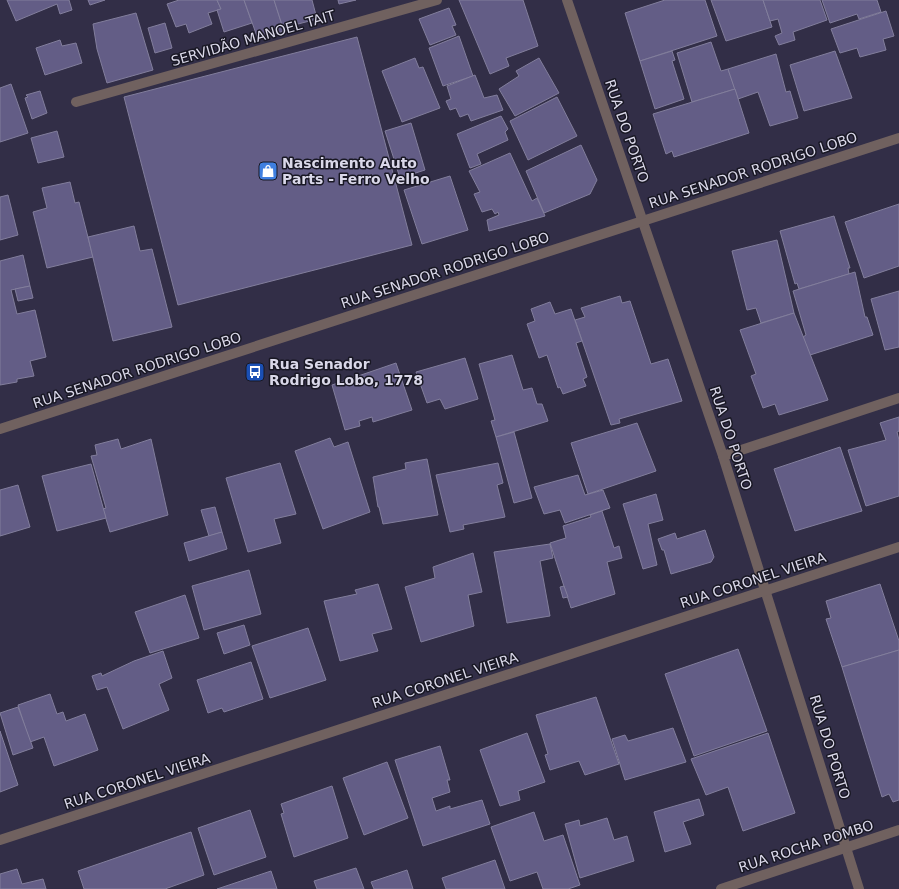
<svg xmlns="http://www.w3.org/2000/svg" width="899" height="889" font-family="'DejaVu Sans',sans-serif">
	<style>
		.building { fill: #635d86; stroke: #827e9c }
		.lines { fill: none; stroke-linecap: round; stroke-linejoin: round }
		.minor { stroke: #70615f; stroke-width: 10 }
		.labels { text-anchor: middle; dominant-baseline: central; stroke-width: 3; stroke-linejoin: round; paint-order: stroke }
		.street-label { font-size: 14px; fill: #dad8e9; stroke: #191824 }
		.poi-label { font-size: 14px; font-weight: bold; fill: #dad8e9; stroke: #191824; text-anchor: start }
	</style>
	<rect width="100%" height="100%" fill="#322e47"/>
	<g class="building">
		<path d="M7 0H69L72 10 60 14 57 4 16 21Z"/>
		<path d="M88 0H105L90 5Z"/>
		<path d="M179 0H217L221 9 208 13 212 24 189 33 186 24 176 27 167 4Z"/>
		<path d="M217 0H244L252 23 224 32 217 10 221 9Z"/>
		<path d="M244 0H274L284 31 258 39Z"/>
		<path d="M274 0H312L317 19 283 28Z"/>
		<path d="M338 0H356L339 4Z"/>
		<path d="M459 0H523L538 46 506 58 509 66 490 74Z"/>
		<path d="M665 0H705L717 36 640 61 625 13Z"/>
		<path d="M711 0H763L772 27 726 41Z"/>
		<path d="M763 0H820L827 20 793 32 795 40 779 45 775 36 782 33 778 19 770 21Z"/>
		<path d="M822 0H877L881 12 859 19 857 14 830 23Z"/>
		<path d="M449 8 456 25 452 26 456 35 430 45 419 19Z"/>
		<path d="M886 11 894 36 883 39 886 50 860 57 857 48 840 53 831 29Z"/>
		<path d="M136 13 153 70 107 83 97 49 93 24Z"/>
		<path d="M165 23 172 48 155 53 148 28Z"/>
		<path d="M459 36 473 76 443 86 429 48Z"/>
		<path d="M357 37 412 245 178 305 124 97Z"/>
		<path d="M60 40 62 46 76 43 82 63 45 75 36 48Z"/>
		<path d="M711 42 721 71 728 69 735 89 692 102 677 53Z"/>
		<path d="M672 51 675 60 672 61 684 99 655 109 640 61Z"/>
		<path d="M835 51 852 98 804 111 790 65Z"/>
		<path d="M776 54 786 92 790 91 798 118 770 126 758 92 738 99 728 69Z"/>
		<path d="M415 58 419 68 423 67 440 108 402 122 382 71Z"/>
		<path d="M539 58 559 93 515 116 499 89 519 76 516 71Z"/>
		<path d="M475 75 484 98 497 95 503 110 471 121 468 114 460 117 456 108 450 110 446 101 451 99 447 86Z"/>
		<path d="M11 84 28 133 0 142V88Z"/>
		<path d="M735 89 749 133 674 157 672 151 666 154 653 114Z"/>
		<path d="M40 91 47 113 32 119 25 98 28 97 26 95Z"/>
		<path d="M557 97 577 136 528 160 510 121Z"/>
		<path d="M501 116 508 129 505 132 508 140 477 154 481 164 470 168 457 134Z"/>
		<path d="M411 123 425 170 400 178 385 131Z"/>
		<path d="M57 131 64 157 38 163 31 138Z"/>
		<path d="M581 145 597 180 590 194 544 213 526 171Z"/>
		<path d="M510 153 532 201 537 198 545 216 489 231 487 220 499 215 498 212 495 214 492 209 482 212 474 194 480 192 469 171Z"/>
		<path d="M450 176 468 230 422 244 404 190Z"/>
		<path d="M70 182 75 203 79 202 93 257 47 268 33 212 47 208 42 188Z"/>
		<path d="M8 195 18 235 0 240V197Z"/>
		<path d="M899 204V266L864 278 845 222Z"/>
		<path d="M834 216 850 268H848L849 274 799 289 797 283 795 284 780 231Z"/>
		<path d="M134 226 140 251 152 249 172 327 113 341 88 237Z"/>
		<path d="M777 240 794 313 761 323 756 308 747 310 732 251Z"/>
		<path d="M23 255 30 286 11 290 17 314 35 310 46 357 30 361 34 376 17 379V382L0 385V261Z"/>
		<path d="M855 272 865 317H867L873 335 810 355 803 337 806 335 793 291Z"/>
		<path d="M30 286 33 298 18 301 15 289Z"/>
		<path d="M899 291V347L885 350 871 299Z"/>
		<path d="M620 296 622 303 630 301 651 364 668 359 682 401 619 419 620 423 611 425 575 320 585 317 581 308Z"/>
		<path d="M550 302 555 314 571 309 582 341 576 343 587 377 583 379 586 386 563 394 560 387 558 388 547 355 539 358 527 324 535 321 531 309Z"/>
		<path d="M794 313 828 400 779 415 775 404 763 408 751 376 756 374 740 330Z"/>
		<path d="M512 355 523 390 532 388 537 404H542L548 421 496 437 491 421 495 420 479 364Z"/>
		<path d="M465 358 478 399 445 409 440 399 427 403 416 372Z"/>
		<path d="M396 363 412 410 373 422 372 417 359 421 360 426 345 430 332 385Z"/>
		<path d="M899 417V431L897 432 899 440V496L866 506 848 450 886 440 880 423Z"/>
		<path d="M637 423 656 471 588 494 571 443Z"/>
		<path d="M514 432 532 498 514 503 496 437Z"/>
		<path d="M330 438 334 447 348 442 370 512 323 529 295 451Z"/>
		<path d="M118 439 121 449 151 439 168 515 110 532 103 509 106 508 91 456 97 455 95 445Z"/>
		<path d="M840 447 862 511 795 531 774 469Z"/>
		<path d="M427 459 438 515 383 524 379 507H378L373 477 406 469 405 463Z"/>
		<path d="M280 463 296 514 274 519 281 543 248 552 226 478Z"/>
		<path d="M498 463 503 483 497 485 505 517 463 525 464 529 450 532 436 475Z"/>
		<path d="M91 464 106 518 57 531 42 476Z"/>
		<path d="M578 475 585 495 603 490 610 508 565 523 560 510 544 514 534 487Z"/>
		<path d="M18 485 30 527 0 536V490Z"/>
		<path d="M656 494 663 520 648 524 657 565 643 569 623 504Z"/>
		<path d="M215 507 222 532 209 536 201 510Z"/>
		<path d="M602 511 614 548 619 546 622 558 607 562 615 594 571 608 550 543 566 538 563 526 591 517 590 515Z"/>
		<path d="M705 530 714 557 711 562 671 574 664 550H662L658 539 675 533 677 539Z"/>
		<path d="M222 532 227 549 189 561 184 543Z"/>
		<path d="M550 544 553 558 540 561 550 616 507 623 494 552Z"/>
		<path d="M473 553 482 592 468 595 474 626 421 642 405 587 435 578 433 567Z"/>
		<path d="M249 570 261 614 204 630 192 586Z"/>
		<path d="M378 584 392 629 372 634 378 651 340 661 324 601 357 594 355 590Z"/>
		<path d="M880 584 899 641V650L842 667 826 619 831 618 826 601Z"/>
		<path d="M564 586 568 597 563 598 560 587Z"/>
		<path d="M185 595 199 638 150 653 135 612Z"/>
		<path d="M244 625 250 645 224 654 217 633Z"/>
		<path d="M308 628 326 680 270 698 252 646Z"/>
		<path d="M738 649 767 731 694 756 665 674Z"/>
		<path d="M899 650V800L893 802 889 794 882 797 842 667Z"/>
		<path d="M163 651 172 678 159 684 169 710 123 729 107 687 97 690 92 676 101 673 102 676 134 661Z"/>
		<path d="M251 662 263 699 224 712 222 708 208 713 197 680Z"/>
		<path d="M50 694 57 714 63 712 66 721 85 714 98 750 54 766 44 737 30 742 18 705Z"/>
		<path d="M596 697 619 764 585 775 579 761 550 770 545 755 548 754 536 715Z"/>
		<path d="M18 707 33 748 13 755 0 713Z"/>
		<path d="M673 728 686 762 625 780 612 739 625 735 628 741Z"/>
		<path d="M0 731 18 785 0 792Z"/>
		<path d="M527 733 545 782 518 791 520 800 500 806 480 750Z"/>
		<path d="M768 733 795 813 743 831 728 787 706 795 691 759Z"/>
		<path d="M440 746 450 780H447L450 792 432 798 436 811 450 806V809L482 800 490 824 423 846 395 760Z"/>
		<path d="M387 762 408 818 364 835 343 778Z"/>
		<path d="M332 786 348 838 294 857 281 814 284 813 281 804Z"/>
		<path d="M699 799 704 815 683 822 691 844 665 852 654 812Z"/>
		<path d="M250 810 266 857 214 875 198 828Z"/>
		<path d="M534 812 544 841 563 835 580 885 568 889H543L537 872 510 881 491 827Z"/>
		<path d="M607 818 614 840 627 836 634 861 580 878 565 824 579 820 580 826Z"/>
		<path d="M191 832 204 875 165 889H84L78 871Z"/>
		<path d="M495 860 505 889H446L442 878Z"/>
		<path d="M356 868 364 889H317L314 881Z"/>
		<path d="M17 869 22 884 43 879 46 889H0V874Z"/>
		<path d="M407 870 413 889H374L371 882Z"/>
		<path d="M271 871 277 889H217Z"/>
	</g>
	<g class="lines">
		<g class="minor">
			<path d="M567 0 723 456 859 889"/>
			<path d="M76 102 437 0"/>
			<path d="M0 429 899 138"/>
			<path d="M723 456 899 398"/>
			<path d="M0 840 899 547"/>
			<path d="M721 889 899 830"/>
		</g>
	</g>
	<defs>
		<symbol id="shop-square" viewBox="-11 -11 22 22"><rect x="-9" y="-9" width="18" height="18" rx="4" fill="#3f7fe0" stroke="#191824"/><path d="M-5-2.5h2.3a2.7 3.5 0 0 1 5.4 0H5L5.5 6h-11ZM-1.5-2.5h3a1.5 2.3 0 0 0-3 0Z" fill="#fff"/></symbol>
		<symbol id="bus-square" viewBox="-11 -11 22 22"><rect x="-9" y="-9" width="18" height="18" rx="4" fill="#1a4fb4" stroke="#191824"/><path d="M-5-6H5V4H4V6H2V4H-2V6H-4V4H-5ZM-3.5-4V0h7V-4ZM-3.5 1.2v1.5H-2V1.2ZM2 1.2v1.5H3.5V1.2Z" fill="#fff"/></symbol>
	</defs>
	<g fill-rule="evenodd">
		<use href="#shop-square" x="257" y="160" width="22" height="22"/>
		<use href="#bus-square" x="244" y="361" width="22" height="22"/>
	</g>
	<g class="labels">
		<g class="street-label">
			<text transform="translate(253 38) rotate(-16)">SERVIDÃO MANOEL TAIT</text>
			<text transform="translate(627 131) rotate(71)">RUA DO PORTO</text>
			<text transform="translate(753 170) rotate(-18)">RUA SENADOR RODRIGO LOBO</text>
			<text transform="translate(445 270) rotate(-18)">RUA SENADOR RODRIGO LOBO</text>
			<text transform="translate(137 370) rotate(-18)">RUA SENADOR RODRIGO LOBO</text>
			<text transform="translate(731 438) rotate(72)">RUA DO PORTO</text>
			<text transform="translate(753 580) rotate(-18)">RUA CORONEL VIEIRA</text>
			<text transform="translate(445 680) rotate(-18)">RUA CORONEL VIEIRA</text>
			<text transform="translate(830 747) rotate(73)">RUA DO PORTO</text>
			<text transform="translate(137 781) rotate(-18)">RUA CORONEL VIEIRA</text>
			<text transform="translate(806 846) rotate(-18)">RUA ROCHA POMBO</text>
		</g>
		<g class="poi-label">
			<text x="282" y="163">Nascimento Auto<tspan x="282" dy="16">Parts - Ferro Velho</tspan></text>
			<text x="269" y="364">Rua Senador<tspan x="269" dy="16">Rodrigo Lobo, 1778</tspan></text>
		</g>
	</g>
</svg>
